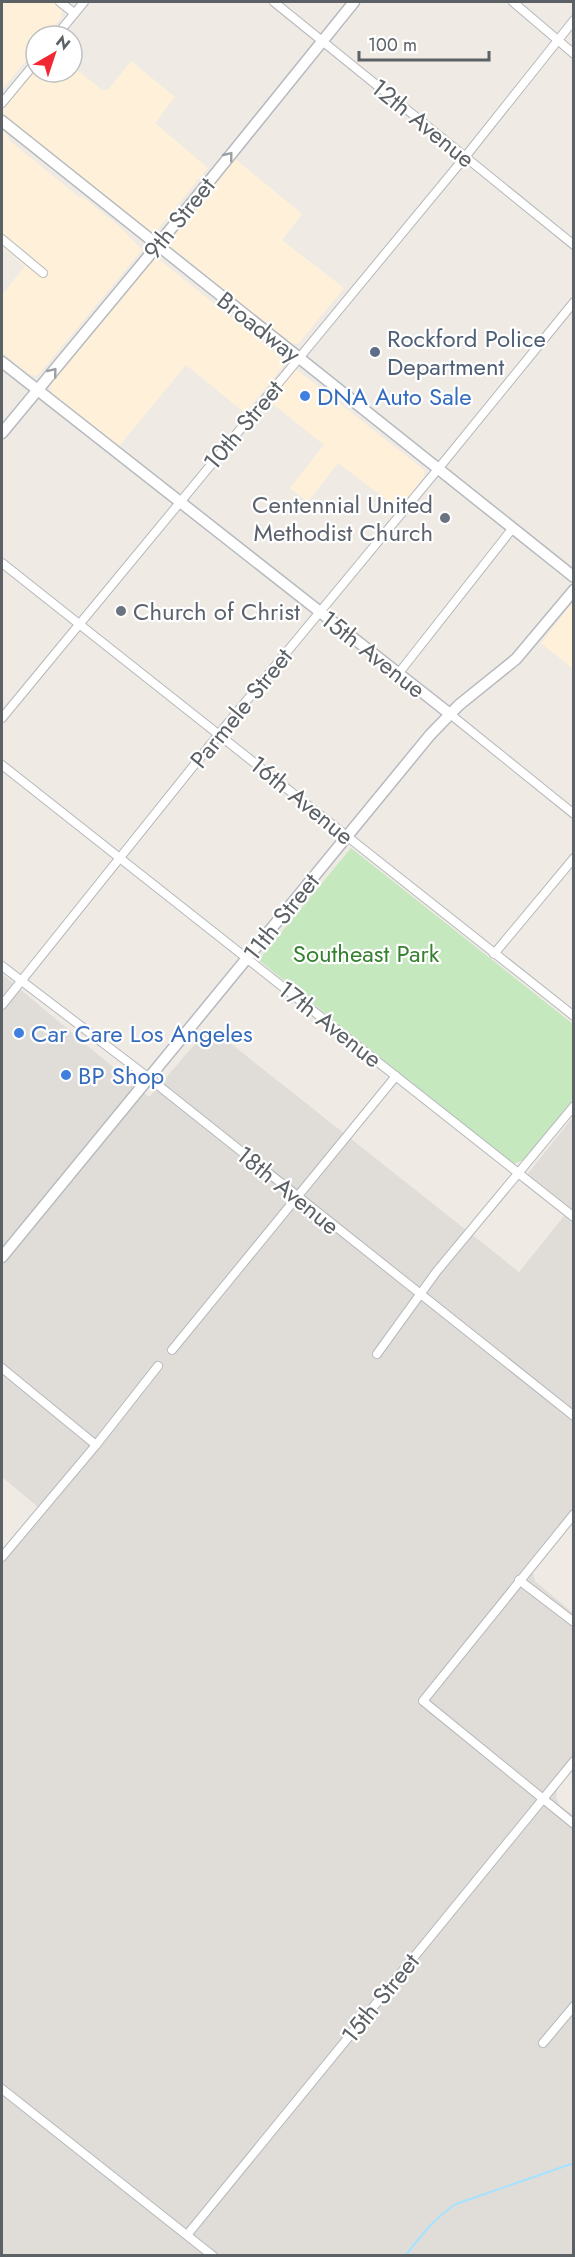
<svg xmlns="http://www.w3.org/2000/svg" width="575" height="2257" font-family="Jost,sans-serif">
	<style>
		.commercial { fill: #fff1d9 }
		.industrial { fill: #e0ddd8 }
		.green { fill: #c5e8bf }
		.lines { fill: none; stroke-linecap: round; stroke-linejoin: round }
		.stream { stroke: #a4e3ff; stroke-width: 2 }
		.street-casing { stroke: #b5b8bc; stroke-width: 10 }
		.secondary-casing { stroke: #b6babf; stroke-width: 13 }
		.street { stroke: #fff; stroke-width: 8 }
		.secondary { stroke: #fff; stroke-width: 10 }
		.oneway { stroke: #9da0a3 }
		.service-dot { fill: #5c6f8a; stroke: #fff; stroke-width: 2 }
		.shop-dot { fill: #3f7fe0; stroke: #fff; stroke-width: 2 }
		.worship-dot { fill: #6b7280; stroke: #fff; stroke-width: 2 }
		.labels { text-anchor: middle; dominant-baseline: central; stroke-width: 4.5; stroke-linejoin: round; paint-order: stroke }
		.street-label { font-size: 24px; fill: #5c6165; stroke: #fff }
		.service-label { font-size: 24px; fill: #4e5e75; stroke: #fff; text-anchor: start }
		.shop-label { font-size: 24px; fill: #366cbe; stroke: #fff; text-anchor: start }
		.worship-label { font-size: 24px; fill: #5b616d; stroke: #fff; text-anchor: end }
		.park-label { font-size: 24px; fill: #368130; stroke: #fff }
	</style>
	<rect width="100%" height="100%" fill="#efebe4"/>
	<g class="commercial">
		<path d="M2 2H53L62 10 61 18 46 36H36V48L2 90Z"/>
		<path d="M131 61 175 97 155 123 208 168 156 231 151 233 143 230 141 225 88 182 84 181 26 134 3 113 5 106 36 66V72H72V66L102 90H108Z"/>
		<path d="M2 130 7 135 10 141 79 197H83L120 227 142 250 39 374 35 376 29 374 2 352V295L25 266 2 247Z"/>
		<path d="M235 159 302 214 282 240 344 288 298 344 291 343 168 245V239Z"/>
		<path d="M154 259 161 261 282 358 285 361 284 365 245 413 186 365 119 446 52 393 50 385Z"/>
		<path d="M294 370H297L424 470V477L399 509 338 463 308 502 290 488 324 445 269 401Z"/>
		<path d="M573 602V669L541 643Z"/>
	</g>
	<path class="industrial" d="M2 974 149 1097 210 1027 519 1272 564 1216 521 1182 573 1117V1518L532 1570 535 1581 573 1613V1769L557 1789 556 1798 560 1805 574 1816 573 2255H2V1564L44 1512 2 1477Z"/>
	<path class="green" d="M351 848 573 1024V1099L524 1160 513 1164 260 961 261 957Z"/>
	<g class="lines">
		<path class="stream" d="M405 2256C421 2236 434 2218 456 2204L574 2163"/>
		<defs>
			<g id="street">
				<path d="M60 2 74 13"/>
				<path d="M274 2 574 245"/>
				<path d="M513 2 574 54"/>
				<path d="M56 36 84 2"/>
				<path d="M2 103 36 62"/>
				<path d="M2 239 43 273"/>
				<path d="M2 563 574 1016"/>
				<path d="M398 674 512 529"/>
				<path d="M450 714 574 814"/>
				<path d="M2 718 465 157 574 20"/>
				<path d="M2 765 574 1217"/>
				<path d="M494 954 574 858"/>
				<path d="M2 966 149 1078 574 1416"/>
				<path d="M2 1005 219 734 438 469 574 302"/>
				<path d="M172 1350 396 1076"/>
				<path d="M377 1354 437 1271 574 1106"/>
				<path d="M2 1368 96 1445"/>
				<path d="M574 1514 423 1701 574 1824"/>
				<path d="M2 1557 96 1445 158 1366"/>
				<path d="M519 1580 574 1622"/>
				<path d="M543 2043 574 2006"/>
				<path d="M2 2089 213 2256"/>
				<path d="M187 2235 574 1761"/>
			</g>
			<g id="secondary">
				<path d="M2 121 574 577"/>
				<path d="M2 362 450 714"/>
				<path d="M2 433 157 246 354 2"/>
				<path d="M2 1257 430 735 459 705 516 659 574 590"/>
			</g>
		</defs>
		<use href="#street" class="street-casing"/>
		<use href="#secondary" class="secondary-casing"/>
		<use href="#street" class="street"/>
		<use href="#secondary" class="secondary"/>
	</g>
	<defs><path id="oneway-chevron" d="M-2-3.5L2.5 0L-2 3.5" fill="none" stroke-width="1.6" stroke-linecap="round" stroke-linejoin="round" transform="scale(1.5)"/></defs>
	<g class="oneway">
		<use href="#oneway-chevron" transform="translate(229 156) rotate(-51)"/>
		<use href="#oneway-chevron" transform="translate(53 372) rotate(-51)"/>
	</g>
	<circle class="service-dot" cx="375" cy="352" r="6"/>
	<g class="shop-dot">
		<circle cx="305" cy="396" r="6"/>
		<circle cx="19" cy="1033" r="6"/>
		<circle cx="66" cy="1075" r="6"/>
	</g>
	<g class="worship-dot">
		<circle cx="445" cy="518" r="6"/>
		<circle cx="121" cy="611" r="6"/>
	</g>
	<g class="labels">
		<g class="street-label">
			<text transform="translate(423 123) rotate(39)">12th Avenue</text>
			<text transform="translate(179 218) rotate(-51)">9th Street</text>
			<text transform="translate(259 327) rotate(38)">Broadway</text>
			<text transform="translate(243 425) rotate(-50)">10th Street</text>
			<text transform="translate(373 654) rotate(38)">15th Avenue</text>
			<text transform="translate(241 708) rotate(-51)">Parmele Street</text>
			<text transform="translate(302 800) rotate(39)">16th Avenue</text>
			<text transform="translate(281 917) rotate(-51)">11th Street</text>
			<text transform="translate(330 1024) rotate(38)">17th Avenue</text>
			<text transform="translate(288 1190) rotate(39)">18th Avenue</text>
			<text transform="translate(380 1998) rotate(-51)">15th Street</text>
		</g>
		<g class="service-label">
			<text x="387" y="338">Rockford Police<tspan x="387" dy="28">Department</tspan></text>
		</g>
		<g class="shop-label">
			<text x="317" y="396">DNA Auto Sale</text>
			<text x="31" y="1033">Car Care Los Angeles</text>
			<text x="78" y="1075">BP Shop</text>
		</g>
		<g class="worship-label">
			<text x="433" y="504">Centennial United<tspan x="433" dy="28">Methodist Church</tspan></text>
			<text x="133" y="611" text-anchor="start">Church of Christ</text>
		</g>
		<g class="park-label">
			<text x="366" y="953">Southeast Park</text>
		</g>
	</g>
	<rect width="575" height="2257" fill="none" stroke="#5c6165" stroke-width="6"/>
	<g transform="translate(54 54) rotate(39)"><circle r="28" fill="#ffffff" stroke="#bec0c1" stroke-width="1.5"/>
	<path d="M0-4.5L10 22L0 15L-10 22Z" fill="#f12832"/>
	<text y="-9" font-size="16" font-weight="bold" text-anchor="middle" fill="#5c6165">N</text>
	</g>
	<path d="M359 51v9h130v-9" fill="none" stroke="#5c6165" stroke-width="3"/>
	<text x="368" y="51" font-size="18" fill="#5c6165" stroke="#ffffff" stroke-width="4.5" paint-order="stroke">100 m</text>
</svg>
